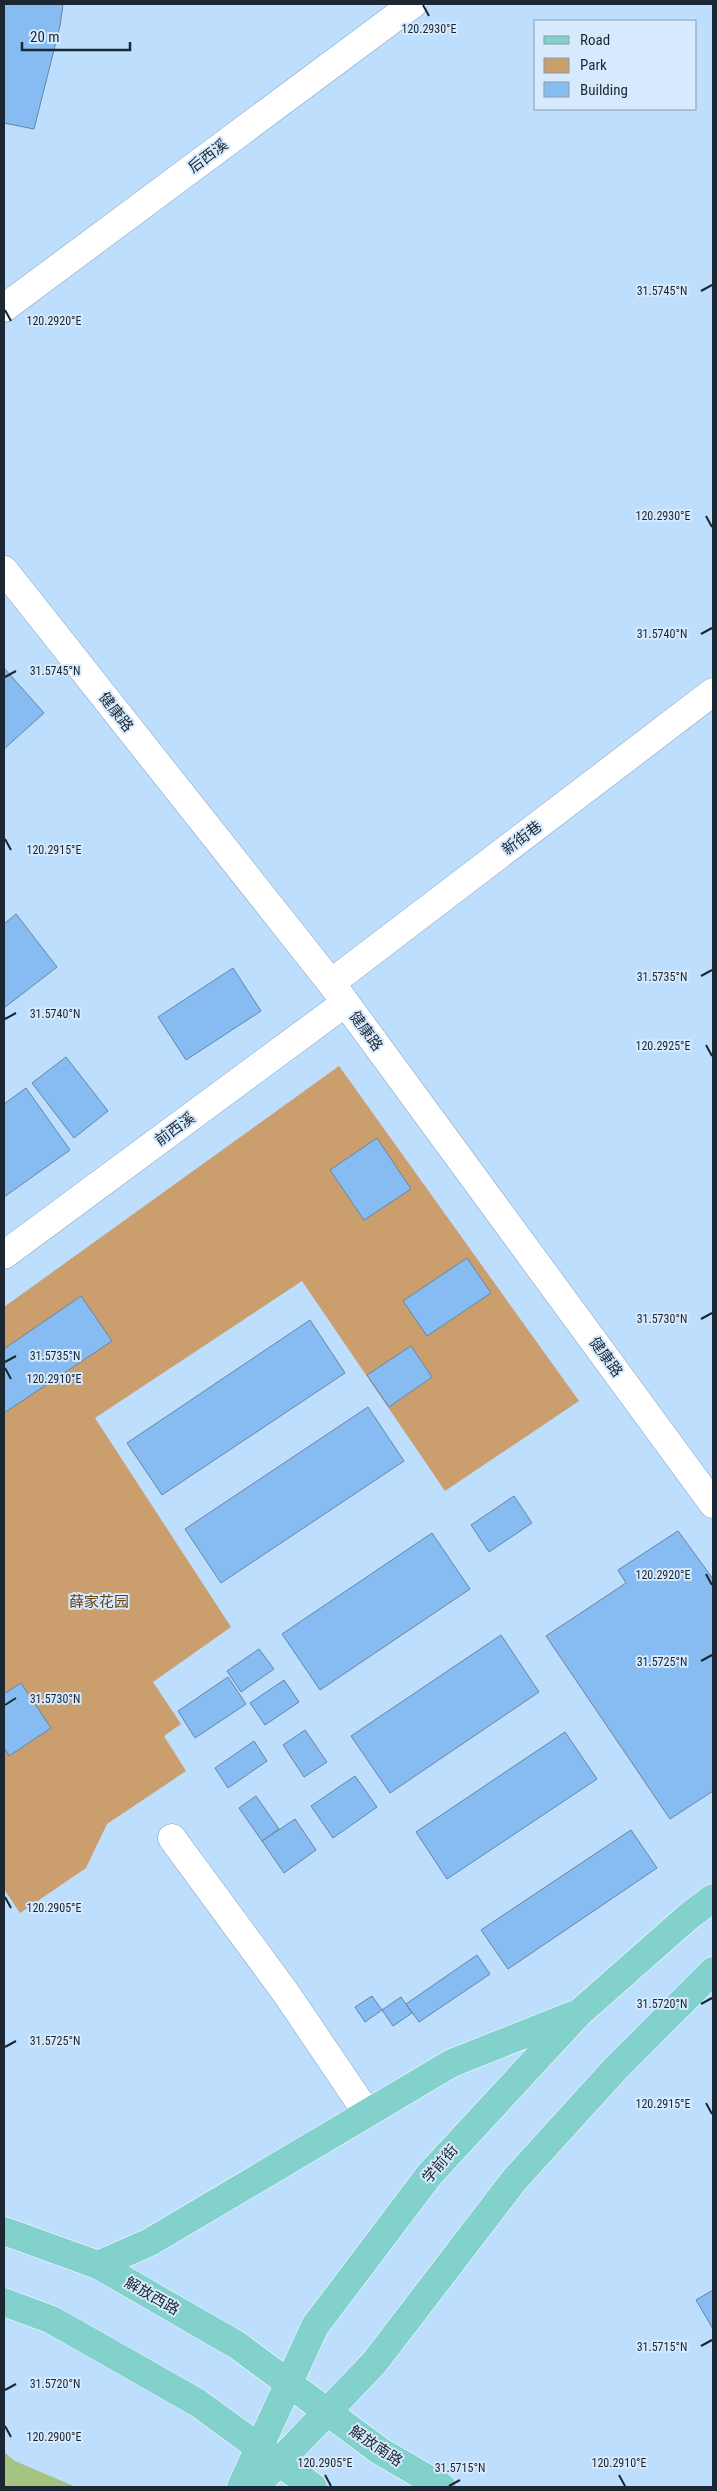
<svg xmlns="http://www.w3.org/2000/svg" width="717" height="2491" font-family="'Roboto Condensed','Noto Sans SC',sans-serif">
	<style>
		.green { fill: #ca9e6d }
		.water { fill: #a5c482 }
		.building { fill: #86bcf2; stroke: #6785a2 }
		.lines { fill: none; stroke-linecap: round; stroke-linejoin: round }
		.minor-casing { stroke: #84a2c0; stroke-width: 29 }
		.major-casing { stroke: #fff; stroke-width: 29 }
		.minor { stroke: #fff; stroke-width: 28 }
		.major { stroke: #83d1cc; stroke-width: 28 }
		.ticks { fill: none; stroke: #1b2732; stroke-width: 2 }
		.labels { text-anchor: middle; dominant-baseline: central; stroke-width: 4; stroke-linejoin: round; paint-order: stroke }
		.street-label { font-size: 15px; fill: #1b2732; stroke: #d6e9fd }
		.park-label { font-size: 15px; fill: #664318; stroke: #d6e9fd }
		.ticks-label { font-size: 12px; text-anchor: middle; fill: #1b2732; stroke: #d6e9fd; stroke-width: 4; stroke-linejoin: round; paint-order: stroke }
	</style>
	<rect width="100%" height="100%" fill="#bedefe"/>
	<path class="green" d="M339 1066 579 1401 445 1491 302 1281 95 1418 231 1627 153 1682 181 1724 164 1736 186 1771 107 1824 86 1868 20 1913 4 1889V1307Z"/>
	<path class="water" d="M4 2452 15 2461 76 2487H4Z"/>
	<g class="building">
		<path d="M4 4H63L60 26 34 129 4 123Z"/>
		<path d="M4 668 44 713 4 749Z"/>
		<path d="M16 914 57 967 4 1008V924Z"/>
		<path d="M233 968 261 1011 186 1060 158 1017Z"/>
		<path d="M66 1057 108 1111 74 1138 32 1083Z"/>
		<path d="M26 1088 70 1150 4 1197V1104Z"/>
		<path d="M377 1138 411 1189 364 1220 330 1170Z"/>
		<path d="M467 1258 491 1293 427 1336 403 1301Z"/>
		<path d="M81 1296 112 1341 4 1413V1349Z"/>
		<path d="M310 1320 345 1373 162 1495 127 1443Z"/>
		<path d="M411 1346 432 1377 389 1407 367 1375Z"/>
		<path d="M368 1407 404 1461 221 1583 185 1529Z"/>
		<path d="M514 1496 532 1523 489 1552 471 1525Z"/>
		<path d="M678 1531 713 1579V1791L670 1819 546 1636 626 1583 618 1570Z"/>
		<path d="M432 1533 470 1589 320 1690 282 1634Z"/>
		<path d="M501 1635 539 1692 390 1793 351 1736Z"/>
		<path d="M259 1649 274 1669 241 1692 227 1671Z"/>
		<path d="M228 1677 246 1704 195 1738 178 1711Z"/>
		<path d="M284 1680 299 1702 265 1725 250 1703Z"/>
		<path d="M21 1683 51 1728 9 1756 4 1747V1694Z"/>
		<path d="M305 1730 327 1762 304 1777 283 1745Z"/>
		<path d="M565 1732 597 1779 447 1879 416 1832Z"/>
		<path d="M254 1741 267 1761 228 1788 215 1768Z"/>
		<path d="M355 1776 377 1807 333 1838 311 1806Z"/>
		<path d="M256 1796 279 1829 262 1841 239 1808Z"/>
		<path d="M295 1819 316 1850 284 1873 262 1841Z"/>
		<path d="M631 1830 657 1868 508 1969 481 1930Z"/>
		<path d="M477 1955 490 1974 419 2022 406 2004Z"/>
		<path d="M372 1996 382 2010 365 2022 355 2007Z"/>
		<path d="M401 1997 412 2013 393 2026 382 2010Z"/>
		<path d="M713 2290V2329L696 2300Z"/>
	</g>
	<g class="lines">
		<defs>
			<g id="minor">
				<path d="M4 308 413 4"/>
				<path d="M4 570 331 983 713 1504"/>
				<path d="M331 983 713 692"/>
				<path d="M4 1255 345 1003"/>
				<path d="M172 1838 288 1996 367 2113"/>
			</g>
			<g id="major">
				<path d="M4 2231 98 2265 237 2345 380 2451 442 2487"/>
				<path d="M98 2265 150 2242 452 2063 573 2015"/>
				<path d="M4 2302 52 2320 198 2403 313 2487"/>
				<path d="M241 2487 315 2326 430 2174 579 2013 689 1916 713 1898"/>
				<path d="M255 2487 374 2363 515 2179 616 2068 713 1971"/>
			</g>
		</defs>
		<use href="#minor" class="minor-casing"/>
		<use href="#major" class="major-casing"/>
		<use href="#minor" class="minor"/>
		<use href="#major" class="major"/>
	</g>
	<path class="ticks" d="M423 5 429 16M701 291 712 285M5 310 11 321M706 516 712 527M701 634 712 628M5 677 16 671M5 839 11 850M701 976 712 970M5 1019 16 1013M706 1045 712 1056M701 1319 712 1313M5 1362 16 1356M5 1368 11 1379M706 1574 712 1585M701 1661 712 1655M5 1705 16 1698M5 1897 11 1908M701 2004 712 1998M5 2047 16 2041M706 2103 712 2114M701 2346 712 2340M5 2390 16 2384M5 2426 11 2437M325 2475 331 2486M619 2475 625 2486M449 2486 460 2480"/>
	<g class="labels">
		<g class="street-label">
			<text transform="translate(208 156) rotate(-37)">后西溪</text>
			<text transform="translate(116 712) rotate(52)">健康路</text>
			<text transform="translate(522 838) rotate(-37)">新街巷</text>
			<text transform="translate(366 1031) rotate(54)">健康路</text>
			<text transform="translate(175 1129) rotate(-36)">前西溪</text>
			<text transform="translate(606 1357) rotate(54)">健康路</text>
			<text transform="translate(440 2164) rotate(-49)">学前街</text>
			<text transform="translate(152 2296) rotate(30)">解放西路</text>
			<text transform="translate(376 2446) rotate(34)">解放南路</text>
		</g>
		<g class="park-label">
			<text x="99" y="1602">薛家花园</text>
		</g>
	</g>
	<g class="ticks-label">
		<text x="429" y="33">120.2930°E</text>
		<text x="662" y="295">31.5745°N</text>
		<text x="54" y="325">120.2920°E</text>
		<text x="663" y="520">120.2930°E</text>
		<text x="662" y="638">31.5740°N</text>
		<text x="55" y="675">31.5745°N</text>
		<text x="54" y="854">120.2915°E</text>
		<text x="662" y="981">31.5735°N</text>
		<text x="55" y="1018">31.5740°N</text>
		<text x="663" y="1050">120.2925°E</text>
		<text x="662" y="1323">31.5730°N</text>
		<text x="55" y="1360">31.5735°N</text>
		<text x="54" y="1383">120.2910°E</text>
		<text x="663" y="1579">120.2920°E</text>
		<text x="662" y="1666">31.5725°N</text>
		<text x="55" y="1703">31.5730°N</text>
		<text x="54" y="1912">120.2905°E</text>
		<text x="662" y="2008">31.5720°N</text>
		<text x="55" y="2045">31.5725°N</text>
		<text x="663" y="2108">120.2915°E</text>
		<text x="662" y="2351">31.5715°N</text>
		<text x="55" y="2388">31.5720°N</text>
		<text x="54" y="2441">120.2900°E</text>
		<text x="325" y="2467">120.2905°E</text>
		<text x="619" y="2467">120.2910°E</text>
		<text x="460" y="2472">31.5715°N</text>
	</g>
	<rect width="717" height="2491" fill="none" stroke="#1b2732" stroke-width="10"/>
	<rect x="534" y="20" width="162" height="90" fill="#d6e9fd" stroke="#8b9bac"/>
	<rect x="544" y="36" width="25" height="8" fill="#83d1cc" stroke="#8b9bac"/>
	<text x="580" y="45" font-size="15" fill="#1b2732">Road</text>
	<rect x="544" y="58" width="25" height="15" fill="#ca9e6d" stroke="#8b9bac"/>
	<text x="580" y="70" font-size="15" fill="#1b2732">Park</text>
	<rect x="544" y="82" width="25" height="15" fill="#86bcf2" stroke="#8b9bac"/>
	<text x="580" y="95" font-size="15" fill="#1b2732">Building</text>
	<path d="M22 42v8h108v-8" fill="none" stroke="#1b2732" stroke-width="2.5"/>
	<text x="30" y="42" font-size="15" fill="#1b2732" stroke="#d6e9fd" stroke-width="4" paint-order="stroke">20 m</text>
</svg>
